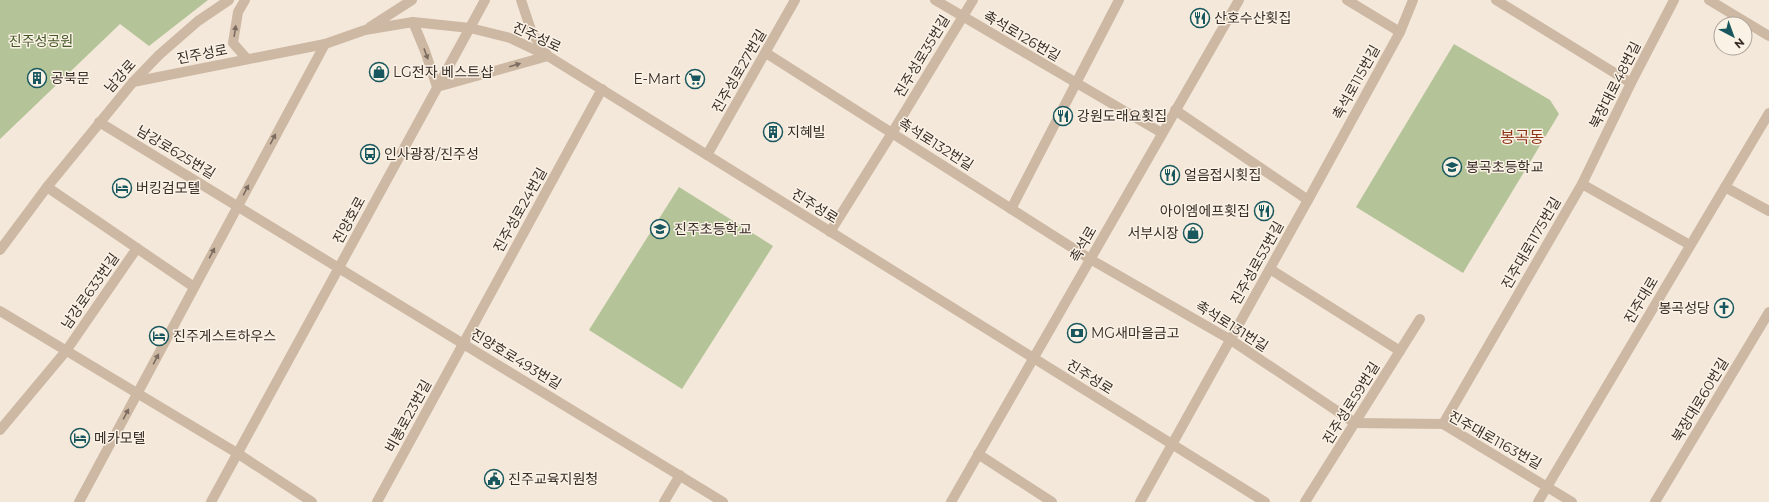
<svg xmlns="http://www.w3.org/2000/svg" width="1769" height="502" font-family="Montserrat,'Noto Sans KR',sans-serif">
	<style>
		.green { fill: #b4c498 }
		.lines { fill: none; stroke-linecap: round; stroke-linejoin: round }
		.minor { stroke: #cdb8a4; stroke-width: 10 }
		.tertiary { stroke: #cdb8a4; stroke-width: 10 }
		.oneway { fill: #7b6c5f }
		.labels { text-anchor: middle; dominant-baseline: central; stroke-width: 3; stroke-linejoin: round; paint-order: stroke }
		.poi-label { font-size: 14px; fill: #382d27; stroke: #fbf2e6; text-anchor: start }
		.street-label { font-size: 14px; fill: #382d27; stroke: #fbf2e6 }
		.park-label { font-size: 14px; fill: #455828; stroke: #fbf2e6 }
		.quarter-label { font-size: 16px; fill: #8e3718; stroke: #fbf2e6 }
	</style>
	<rect width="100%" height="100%" fill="#f4e8da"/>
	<g class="green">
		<path d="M0 0H208L149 46 120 24 0 139Z"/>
		<path d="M1454 44 1550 100 1559 114 1463 273 1356 207Z"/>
		<path d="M679 187 773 246 682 389 589 330Z"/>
	</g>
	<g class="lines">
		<g class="minor">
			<path d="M935 0 1162 133"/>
			<path d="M1347 0 1400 32"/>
			<path d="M1496 0 1631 83"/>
			<path d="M766 53 1090 259 1231 340 1355 423"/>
			<path d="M1175 110 1308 200"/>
			<path d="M99 122 723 502"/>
			<path d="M707 155 795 0"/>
			<path d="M1582 184 1690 245"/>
			<path d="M47 187 194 287"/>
			<path d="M1725 187 1769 211"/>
			<path d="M1011 209 1119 0"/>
			<path d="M830 232 892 133 973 0"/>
			<path d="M1270 269 1400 351"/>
			<path d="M0 311 237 453 312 502"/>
			<path d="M1355 423 1443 424 1572 502"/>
			<path d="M1443 424 1582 184 1631 83 1674 0"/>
			<path d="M0 430 66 351 137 248"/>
			<path d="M978 454 1052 502"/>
			<path d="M79 502 325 44"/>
			<path d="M377 502 602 89"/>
			<path d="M664 502 680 475"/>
			<path d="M1140 502 1308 200 1400 32 1413 0"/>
			<path d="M1305 502 1420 319"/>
			<path d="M1655 502 1769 312"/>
		</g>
		<g class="tertiary">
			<path d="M245 0 238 12 233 43 247 59"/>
			<path d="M1709 0 1769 36"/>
			<path d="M413 22 425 51 437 87 548 56 532 33 521 0"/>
			<path d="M370 27 412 0"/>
			<path d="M133 82 325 44 365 30 413 22 470 28 510 38 548 56 1265 502"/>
			<path d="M0 250 47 187 133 82 159 55 198 21 229 0"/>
			<path d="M211 502 485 0"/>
			<path d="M951 502 1239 0"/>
			<path d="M1538 502 1769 113"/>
		</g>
	</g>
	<defs><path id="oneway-solid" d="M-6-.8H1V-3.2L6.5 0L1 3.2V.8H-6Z"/></defs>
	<g class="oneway">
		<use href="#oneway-solid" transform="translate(235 31) rotate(-81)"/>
		<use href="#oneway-solid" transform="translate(426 54) rotate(70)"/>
		<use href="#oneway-solid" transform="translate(515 65) rotate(-16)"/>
		<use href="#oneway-solid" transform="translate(273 139) rotate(-62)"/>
		<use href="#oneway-solid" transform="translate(246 190) rotate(-62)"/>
		<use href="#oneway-solid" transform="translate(212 253) rotate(-62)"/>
		<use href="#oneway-solid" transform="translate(156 359) rotate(-62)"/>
		<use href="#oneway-solid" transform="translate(126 414) rotate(-62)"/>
	</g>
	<defs>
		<symbol id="restaurant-ring" viewBox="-11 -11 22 22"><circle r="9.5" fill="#fbf2e6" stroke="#18575d" stroke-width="1.5"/><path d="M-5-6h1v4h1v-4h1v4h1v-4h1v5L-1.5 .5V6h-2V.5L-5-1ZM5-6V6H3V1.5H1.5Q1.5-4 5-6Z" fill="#18575d"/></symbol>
		<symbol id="shop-ring" viewBox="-11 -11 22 22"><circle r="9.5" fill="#fbf2e6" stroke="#18575d" stroke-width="1.5"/><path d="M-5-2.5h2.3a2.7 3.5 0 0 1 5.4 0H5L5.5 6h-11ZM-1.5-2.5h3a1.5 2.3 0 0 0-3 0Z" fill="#18575d"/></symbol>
		<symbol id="building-ring" viewBox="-11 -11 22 22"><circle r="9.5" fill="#fbf2e6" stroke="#18575d" stroke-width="1.5"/><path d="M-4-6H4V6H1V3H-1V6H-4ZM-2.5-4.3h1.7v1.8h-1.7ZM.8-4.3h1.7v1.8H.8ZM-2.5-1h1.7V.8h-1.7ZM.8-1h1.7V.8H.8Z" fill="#18575d"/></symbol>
		<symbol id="supermarket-ring" viewBox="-11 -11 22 22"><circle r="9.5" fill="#fbf2e6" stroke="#18575d" stroke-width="1.5"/><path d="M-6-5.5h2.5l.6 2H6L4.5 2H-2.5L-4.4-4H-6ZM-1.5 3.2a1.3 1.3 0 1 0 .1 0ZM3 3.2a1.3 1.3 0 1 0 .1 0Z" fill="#18575d"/></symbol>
		<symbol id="bus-ring" viewBox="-11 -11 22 22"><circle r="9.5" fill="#fbf2e6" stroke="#18575d" stroke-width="1.5"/><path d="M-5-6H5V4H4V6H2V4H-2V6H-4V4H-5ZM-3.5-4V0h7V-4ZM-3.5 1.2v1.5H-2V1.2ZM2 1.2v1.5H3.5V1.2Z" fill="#18575d"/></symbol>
		<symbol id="school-ring" viewBox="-11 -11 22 22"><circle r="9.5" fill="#fbf2e6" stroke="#18575d" stroke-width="1.5"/><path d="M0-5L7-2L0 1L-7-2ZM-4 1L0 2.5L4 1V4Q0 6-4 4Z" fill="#18575d"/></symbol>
		<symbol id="hotel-ring" viewBox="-11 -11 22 22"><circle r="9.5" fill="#fbf2e6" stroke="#18575d" stroke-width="1.5"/><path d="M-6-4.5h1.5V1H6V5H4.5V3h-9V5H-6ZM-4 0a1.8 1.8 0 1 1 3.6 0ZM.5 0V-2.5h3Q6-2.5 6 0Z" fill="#18575d"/></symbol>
		<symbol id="church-ring" viewBox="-11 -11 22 22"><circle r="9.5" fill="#fbf2e6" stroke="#18575d" stroke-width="1.5"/><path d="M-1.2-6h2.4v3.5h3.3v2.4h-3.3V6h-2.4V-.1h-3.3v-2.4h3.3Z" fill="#18575d"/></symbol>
		<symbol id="bank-ring" viewBox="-11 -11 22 22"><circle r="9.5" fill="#fbf2e6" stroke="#18575d" stroke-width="1.5"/><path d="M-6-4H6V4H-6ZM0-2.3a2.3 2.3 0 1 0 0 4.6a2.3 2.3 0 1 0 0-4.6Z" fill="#18575d"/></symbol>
		<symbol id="civic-ring" viewBox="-11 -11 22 22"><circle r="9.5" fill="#fbf2e6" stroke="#18575d" stroke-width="1.5"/><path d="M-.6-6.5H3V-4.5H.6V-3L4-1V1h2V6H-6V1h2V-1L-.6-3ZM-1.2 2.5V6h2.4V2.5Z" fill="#18575d"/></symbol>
	</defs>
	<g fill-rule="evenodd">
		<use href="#restaurant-ring" x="1189" y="7" width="22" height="22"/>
		<use href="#shop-ring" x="368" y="61" width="22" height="22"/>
		<use href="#building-ring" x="26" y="67" width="22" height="22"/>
		<use href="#supermarket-ring" x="684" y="68" width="22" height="22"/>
		<use href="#restaurant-ring" x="1052" y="105" width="22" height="22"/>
		<use href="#building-ring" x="762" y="121" width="22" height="22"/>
		<use href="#bus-ring" x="359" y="143" width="22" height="22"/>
		<use href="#school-ring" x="1441" y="156" width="22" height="22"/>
		<use href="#restaurant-ring" x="1159" y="164" width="22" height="22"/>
		<use href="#hotel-ring" x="111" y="177" width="22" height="22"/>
		<use href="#restaurant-ring" x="1253" y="200" width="22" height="22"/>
		<use href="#school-ring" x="649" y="218" width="22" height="22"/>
		<use href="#shop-ring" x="1182" y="222" width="22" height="22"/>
		<use href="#church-ring" x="1713" y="297" width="22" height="22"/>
		<use href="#bank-ring" x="1066" y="322" width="22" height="22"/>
		<use href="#hotel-ring" x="148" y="325" width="22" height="22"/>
		<use href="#hotel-ring" x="69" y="427" width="22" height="22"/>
		<use href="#civic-ring" x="483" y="468" width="22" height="22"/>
	</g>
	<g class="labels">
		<g class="poi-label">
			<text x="1214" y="18">산호수산횟집</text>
			<text x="393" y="72">LG전자 베스트샵</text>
			<text x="51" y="78">공북문</text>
			<text x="681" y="79" text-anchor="end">E-Mart</text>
			<text x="1077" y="116">강원도래요횟집</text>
			<text x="787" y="132">지혜빌</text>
			<text x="384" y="154">인사광장/진주성</text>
			<text x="1466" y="167">봉곡초등학교</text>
			<text x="1184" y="175">얼음접시횟집</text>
			<text x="136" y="188">버킹검모텔</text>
			<text x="1250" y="211" text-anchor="end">아이엠에프횟집</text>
			<text x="674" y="229">진주초등학교</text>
			<text x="1179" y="233" text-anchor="end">서부시장</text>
			<text x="1710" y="308" text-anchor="end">봉곡성당</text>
			<text x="1091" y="333">MG새마을금고</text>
			<text x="173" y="336">진주게스트하우스</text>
			<text x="94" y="438">메카모텔</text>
			<text x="508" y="479">진주교육지원청</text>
		</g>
		<g class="street-label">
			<text transform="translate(1022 36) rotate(30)">촉석로126번길</text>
			<text transform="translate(537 37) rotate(25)">진주성로</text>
			<text transform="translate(202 54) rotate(-11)">진주성로</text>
			<text transform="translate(922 56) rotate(-59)">진주성로35번길</text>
			<text transform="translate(739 71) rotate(-60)">진주성로27번길</text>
			<text transform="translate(120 76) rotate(-48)">남강로</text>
			<text transform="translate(1356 82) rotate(-61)">촉석로115번길</text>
			<text transform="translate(1615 85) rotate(-63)">북장대로48번길</text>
			<text transform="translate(936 144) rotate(32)">촉석로132번길</text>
			<text transform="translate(176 152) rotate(31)">남강로625번길</text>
			<text transform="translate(815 206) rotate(32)">진주성로</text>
			<text transform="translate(520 210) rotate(-61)">진주성로24번길</text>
			<text transform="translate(349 220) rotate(-61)">진양호로</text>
			<text transform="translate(1531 243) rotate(-60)">진주대로1175번길</text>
			<text transform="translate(1083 244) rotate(-60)">촉석로</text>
			<text transform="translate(1257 263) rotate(-61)">진주성로53번길</text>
			<text transform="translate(90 291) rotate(-55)">남강로633번길</text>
			<text transform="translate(1641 300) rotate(-59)">진주대로</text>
			<text transform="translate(1232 326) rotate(32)">촉석로131번길</text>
			<text transform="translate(516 359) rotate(31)">진양호로493번길</text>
			<text transform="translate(1090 377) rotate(32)">진주성로</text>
			<text transform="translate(1700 400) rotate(-59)">북장대로60번길</text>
			<text transform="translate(1351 403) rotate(-58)">진주성로59번길</text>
			<text transform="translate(408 416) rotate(-61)">비봉로23번길</text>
			<text transform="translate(1495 440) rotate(29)">진주대로1163번길</text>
		</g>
		<g class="park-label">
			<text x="41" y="41">진주성공원</text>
		</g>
		<g class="quarter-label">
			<text x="1522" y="137">봉곡동</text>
		</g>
	</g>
	<g transform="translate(1733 36) rotate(139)"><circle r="19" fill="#fbf2e6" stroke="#ada39a"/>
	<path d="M0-3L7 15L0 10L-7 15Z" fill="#18575d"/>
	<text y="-6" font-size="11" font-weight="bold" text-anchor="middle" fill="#382d27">N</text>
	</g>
</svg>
